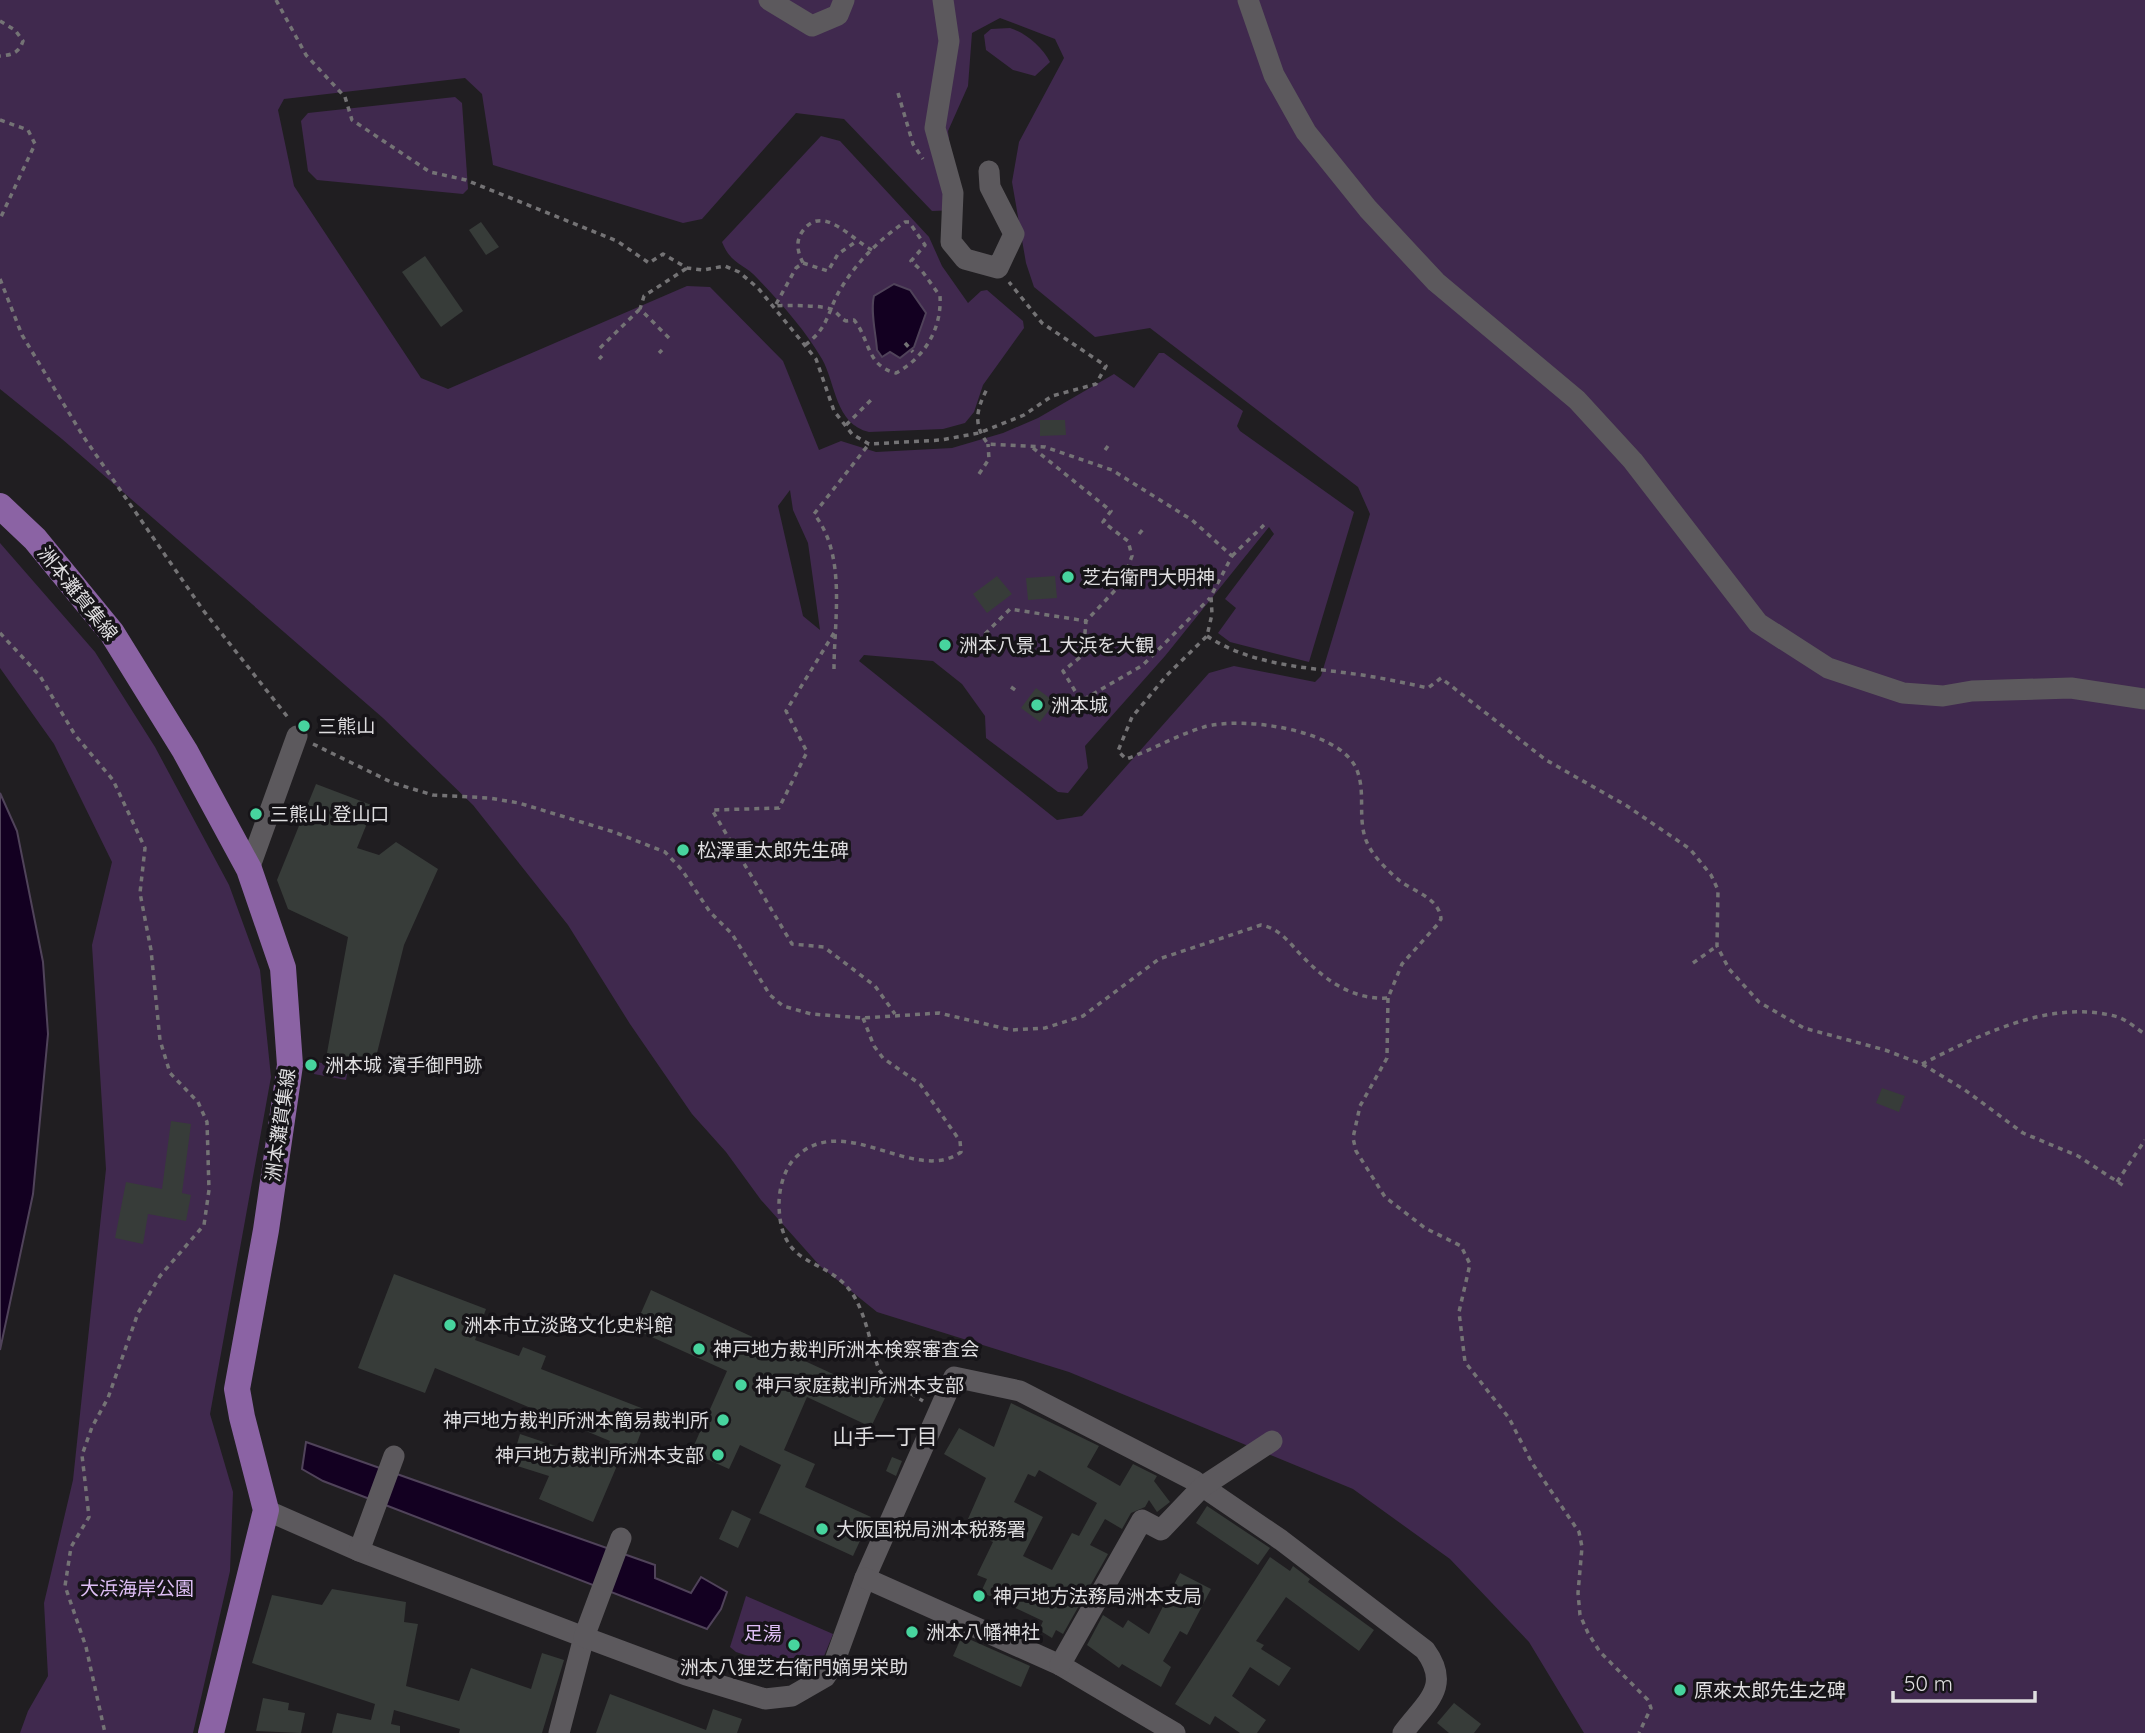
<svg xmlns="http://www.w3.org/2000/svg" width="2145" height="1733" font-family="Quicksand,'Noto Sans JP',sans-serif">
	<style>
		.green { fill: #40294e; fill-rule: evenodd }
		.water { fill: #130021; stroke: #50435a; stroke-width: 2 }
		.building { fill: #373c39; fill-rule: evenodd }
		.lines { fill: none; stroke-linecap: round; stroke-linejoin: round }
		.path { stroke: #747375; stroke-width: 3.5; stroke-dasharray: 5 5; stroke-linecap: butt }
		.minor { stroke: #5c595d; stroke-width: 21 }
		.major { stroke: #8b63a4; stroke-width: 26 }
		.poi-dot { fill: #47d49e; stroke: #161418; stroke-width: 2.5 }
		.labels { text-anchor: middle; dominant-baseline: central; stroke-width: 7; stroke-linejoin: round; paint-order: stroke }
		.poi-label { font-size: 19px; fill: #dfdee0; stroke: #161418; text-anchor: start }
		.street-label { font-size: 19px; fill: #dfdee0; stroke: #161418 }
		.park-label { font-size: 19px; fill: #debef5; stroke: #161418 }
		.neighbourhood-label { font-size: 21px; fill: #dfdee0; stroke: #161418 }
	</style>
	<rect width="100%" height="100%" fill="#201e21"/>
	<g class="green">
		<path d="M0 0H2145V1733H1584L1529 1642 1450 1559 1353 1489 1069 1372 877 1312 820 1266 761 1200 726 1152 692 1114 630 1024 568 925 473 805 383 718 62 439 0 389ZM1000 18 1055 39 1064 58 1019 142 1012 182 1026 263 1034 287 1095 337 1150 328 1358 487 1370 514 1321 676 1315 682 1234 666 1209 673 1082 816 1057 820 859 661 864 655 933 661 962 684 985 716 986 738 1058 792 1068 793 1088 768 1085 746 1165 656 1269 527 1274 534 1225 599 1236 608 1218 633 1230 642 1309 662 1354 512 1240 431 1237 426 1243 411 1164 353H1159L1134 388 1114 374 1038 418 1003 433 952 448 876 452 841 441 819 450 783 361 710 287 687 286 448 389 421 378 294 186 278 110 284 99 465 78 482 94 493 165 683 223 702 219 796 113 844 119 932 211 957 210 948 131 968 86 972 33ZM790 490 793 510 808 543 820 630 803 616 778 506Z"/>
		<path d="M1010 28C1026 33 1042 47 1050 62L1035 76 1013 70 986 50 984 35 991 29Z"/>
		<path d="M455 97 462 103 468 189 463 194 317 180 308 171 301 121 308 113Z"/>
		<path d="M821 136 840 141 929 237 942 266 968 303 981 291 987 290 1023 321 1024 328 983 385 974 412 965 423 943 429 869 432C835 424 836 384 822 359 806 331 780 302 758 279 744 263 731 265 722 242Z"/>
		<path d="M0 543 95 652 155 747 229 885 260 970 271 1077 210 1414 233 1492 230 1571 193 1733H20L28 1711 48 1676 44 1603 73 1480 106 1169 92 945 112 862 54 744 0 668Z"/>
		<path d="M317 1062 348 1069 346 1080 314 1074Z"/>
		<path d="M746 1596 833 1634 820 1666 791 1670 736 1652 730 1647Z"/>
	</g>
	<g class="water">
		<path d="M894 284 910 290 926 313 914 347 900 358 890 352 882 357 877 350C876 334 870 311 874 296Z"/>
		<path d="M0 793 17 831 43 962 48 1034 33 1194 0 1350Z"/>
		<path d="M306 1442 655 1565V1578L691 1593 701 1577 727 1592 721 1609 707 1629 323 1481 302 1469Z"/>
	</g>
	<g class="building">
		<path d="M481 222 499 247 486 255 469 230Z"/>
		<path d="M425 256 463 311 441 327 402 272Z"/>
		<path d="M1040 420H1065L1066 435 1040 436Z"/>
		<path d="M997 576 1012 594 987 613 973 594Z"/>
		<path d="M1055 576 1057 598 1028 600 1026 578Z"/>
		<path d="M1036 688 1055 702 1040 722 1021 708Z"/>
		<path d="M316 784 374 806 357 848 379 855 396 842 438 869 404 945 374 1065 327 1053 348 937 288 909 277 880Z"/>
		<path d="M1882 1088 1905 1096 1899 1112 1876 1103Z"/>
		<path d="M171 1121 191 1124 182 1193 191 1195 186 1221 148 1214 143 1244 115 1238 126 1182 162 1189Z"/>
		<path d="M394 1274 486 1309 475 1340 519 1356 523 1347 546 1356 541 1369 649 1411 629 1464 619 1461 593 1522 539 1499 549 1476 511 1464 520 1434 603 1462 610 1441 435 1368 425 1393 358 1368Z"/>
		<path d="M651 1290 885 1398 871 1427 807 1397 784 1450 815 1464 805 1487 871 1517 853 1556 759 1513 781 1465 740 1445 729 1469 691 1452 727 1371 634 1329Z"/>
		<path d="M1011 1403 1099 1446 1087 1467 1120 1486 1133 1464 1157 1476 1154 1481 1170 1502 1157 1512 1149 1500 1145 1507 1131 1513 1122 1529 1105 1519 1090 1545 1108 1554 1063 1634 1056 1630 1052 1638 1039 1630 1043 1621 981 1592 987 1579 977 1575 993 1542 964 1528 986 1478 944 1454 959 1428 994 1447ZM1039 1470 1097 1503 1079 1536 1072 1533 1052 1570 1023 1556 1043 1517 1014 1502 1028 1474 1035 1477Z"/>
		<path d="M892 1457 902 1461 896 1476 886 1471Z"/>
		<path d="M1207 1506 1270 1548 1258 1565 1196 1523Z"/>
		<path d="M732 1510 751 1519 738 1548 719 1539Z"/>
		<path d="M1270 1557 1290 1571 1293 1566 1310 1579 1308 1582 1374 1630 1359 1651 1286 1597 1256 1641 1264 1645 1261 1649 1291 1668 1279 1686 1250 1667 1232 1696 1266 1720 1257 1733H1240L1215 1716 1210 1725 1175 1704Z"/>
		<path d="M1180 1573 1211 1589 1187 1635 1180 1631 1163 1661 1171 1667 1161 1687 1122 1664 1119 1668 1087 1645 1103 1615 1123 1628 1128 1620 1149 1634Z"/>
		<path d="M332 1589 406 1602 404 1622 418 1624 406 1686 459 1701 471 1668 531 1689 542 1653 564 1660 542 1733H459L460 1729 394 1710 391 1724 400 1726V1733H332L337 1713 371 1720 375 1704 252 1663 272 1595 322 1605Z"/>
		<path d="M962 1636 1030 1666 1021 1687 953 1656Z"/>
		<path d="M610 1694 706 1730 713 1709 742 1719 737 1733H596Z"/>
		<path d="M263 1698 289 1703 288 1710 305 1713 301 1733 256 1731Z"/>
		<path d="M1454 1703 1481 1724 1474 1733H1449L1437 1723Z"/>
	</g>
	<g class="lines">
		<g class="path">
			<path d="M276 0 306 55 345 97 352 120 430 172 466 180 617 241 649 263 663 254 687 268 703 270 725 266 739 272 758 288 816 359 834 411 852 434 869 444 941 440 979 433 1024 415 1052 396 1096 384 1106 366 1042 323 1009 282"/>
			<path d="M0 21 15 30 23 41C19 53 12 55 0 56"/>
			<path d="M898 93 913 144 923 159"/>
			<path d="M0 120 28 130 35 144 0 219"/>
			<path d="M803 263 828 271 838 254 857 241"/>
			<path d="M0 279 22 335 83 436 203 610 290 720"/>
			<path d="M669 338 640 309 644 296 687 268"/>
			<path d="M905 343 913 352"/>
			<path d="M805 345C831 326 827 309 843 285 858 261 881 238 905 222H909L925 245 911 261 922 271 940 296C942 329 924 358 896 373 866 366 870 339 854 320L846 321C840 318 838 313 833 310 826 305 784 305 775 306L796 268 803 263C798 253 795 242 802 232 822 202 852 240 872 250"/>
			<path d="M600 348 640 309"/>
			<path d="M659 353 662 350"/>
			<path d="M599 359 602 356"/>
			<path d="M846 425 874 397"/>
			<path d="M1033 448 1111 511 1103 522 1128 541 1132 556 1122 583 1086 621 1083 655 1063 671 1081 701 1143 665 1210 598"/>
			<path d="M1105 450 1108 446"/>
			<path d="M979 474 989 459 988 444"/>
			<path d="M1139 534 1144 528"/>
			<path d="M1232 556 1264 525"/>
			<path d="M1164 578 1168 581"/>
			<path d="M0 633 40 676 75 735 113 780 145 848 140 893 151 950 160 1040 170 1073 198 1102 207 1122 209 1190 204 1225 160 1276 138 1313 108 1398 92 1427 82 1455 89 1517 71 1547 65 1586 86 1647 105 1733"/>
			<path d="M834 633 786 711 807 752 779 808 712 810 792 944 824 947 875 986 895 1014"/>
			<path d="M1207 636C1257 669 1318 667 1374 677 1392 680 1410 684 1428 688L1441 678 1546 760 1627 806 1690 849 1711 875 1718 890 1717 946 1729 969 1759 1002 1804 1028 1885 1050 1922 1064 1965 1090 2023 1133 2078 1156 2124 1186"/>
			<path d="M978 641 1010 609 1086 621"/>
			<path d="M834 669C834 620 847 555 814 514L869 444"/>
			<path d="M1011 687 1018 692"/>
			<path d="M313 744 393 783 433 795 489 798 519 803 614 832 665 852 682 870 710 912 732 934 770 995 783 1006 811 1014 863 1018 939 1013 1011 1030 1045 1028 1083 1016 1159 959 1261 925C1281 929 1289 943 1303 957 1327 982 1354 1000 1388 998L1402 964 1437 925 1441 919C1439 898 1415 892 1400 881 1390 873 1378 861 1371 850 1354 824 1368 794 1356 768 1338 729 1241 716 1204 727 1177 735 1152 750 1126 759L1118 751 1132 717 1167 675 1207 636 1212 614 1211 596 1232 556 1192 520 1112 470 1045 447 988 444C973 425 976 410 987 389"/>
			<path d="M1693 963 1717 946"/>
			<path d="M1388 998 1387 1058 1360 1106 1353 1138 1356 1151 1385 1197 1425 1228 1461 1246 1470 1264 1459 1312 1465 1362 1509 1418 1532 1463 1579 1532 1582 1547 1578 1593 1580 1615 1588 1633 1600 1652 1648 1700 1651 1708 1639 1733"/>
			<path d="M863 1018 874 1046 883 1058 920 1084 960 1141 961 1152C914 1186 843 1108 794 1159 784 1170 779 1189 779 1204 780 1274 829 1253 855 1298 867 1319 871 1347 879 1370L885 1378 923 1401"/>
			<path d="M1922 1064C1980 1035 2051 998 2118 1017 2127 1020 2137 1029 2145 1034"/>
			<path d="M2117 1182 2145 1140"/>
		</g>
		<g class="minor">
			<path d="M769 0 812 26 838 15 844 0"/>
			<path d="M943 0 949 41 935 128 953 193 951 242 965 259 998 268 1014 234 990 187 989 171"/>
			<path d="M1248 0 1274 75 1306 132 1368 209 1436 282 1577 400 1633 461 1758 623 1828 668 1903 693 1943 696 1972 691 2071 688 2145 699"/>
			<path d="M249 869 297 736"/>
			<path d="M266 1510 359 1551 584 1637 559 1733"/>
			<path d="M621 1538 584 1637 686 1675 765 1699 792 1696 825 1677 834 1663 865 1578 954 1377 1020 1391 1193 1480 1281 1540 1425 1650C1452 1687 1426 1702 1403 1733"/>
			<path d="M359 1551 394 1456"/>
			<path d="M865 1578 1060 1665 1175 1733"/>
			<path d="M1060 1665 1142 1520 1161 1530 1202 1487 1272 1441"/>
		</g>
		<path class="major" d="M0 506 35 539 112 633 185 751 249 869 283 968 290 1065 266 1230 237 1389 242 1417 266 1510 211 1733"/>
	</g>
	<g class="poi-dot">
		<circle cx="1068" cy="577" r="7"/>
		<circle cx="945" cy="645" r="7"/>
		<circle cx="1037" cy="705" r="7"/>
		<circle cx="304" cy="726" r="7"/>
		<circle cx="256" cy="814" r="7"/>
		<circle cx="683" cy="850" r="7"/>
		<circle cx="311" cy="1065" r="7"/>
		<circle cx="450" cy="1325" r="7"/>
		<circle cx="699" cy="1349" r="7"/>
		<circle cx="741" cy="1385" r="7"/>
		<circle cx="723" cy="1420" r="7"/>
		<circle cx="718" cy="1455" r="7"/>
		<circle cx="822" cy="1529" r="7"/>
		<circle cx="979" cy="1596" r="7"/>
		<circle cx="912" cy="1632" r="7"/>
		<circle cx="794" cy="1645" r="7"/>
		<circle cx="1680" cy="1690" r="7"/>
	</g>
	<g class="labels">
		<g class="poi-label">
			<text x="1082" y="577">芝右衛門大明神</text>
			<text x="959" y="645">洲本八景１ 大浜を大観</text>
			<text x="1051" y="705">洲本城</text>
			<text x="318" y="726">三熊山</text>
			<text x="270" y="814">三熊山 登山口</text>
			<text x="697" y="850">松澤重太郎先生碑</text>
			<text x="325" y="1065">洲本城 濱手御門跡</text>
			<text x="464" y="1325">洲本市立淡路文化史料館</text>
			<text x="713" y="1349">神戸地方裁判所洲本検察審査会</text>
			<text x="755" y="1385">神戸家庭裁判所洲本支部</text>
			<text x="709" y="1420" text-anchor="end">神戸地方裁判所洲本簡易裁判所</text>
			<text x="704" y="1455" text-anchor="end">神戸地方裁判所洲本支部</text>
			<text x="836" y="1529">大阪国税局洲本税務署</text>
			<text x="993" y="1596">神戸地方法務局洲本支局</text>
			<text x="926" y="1632">洲本八幡神社</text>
			<text x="794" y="1667" text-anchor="middle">洲本八狸芝右衛門嫡男栄助</text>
			<text x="1694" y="1690">原來太郎先生之碑</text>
		</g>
		<g class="street-label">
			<text transform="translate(78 593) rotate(51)">洲本灘賀集線</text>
			<text transform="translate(280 1125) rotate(-82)">洲本灘賀集線</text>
		</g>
		<g class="park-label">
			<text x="137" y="1588">大浜海岸公園</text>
			<text x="763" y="1633">足湯</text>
		</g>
		<g class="neighbourhood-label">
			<text x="885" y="1436">山手一丁目</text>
		</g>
	</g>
	<path d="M1893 1691v10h142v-10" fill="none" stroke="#dfdee0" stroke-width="3.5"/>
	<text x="1904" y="1691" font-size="21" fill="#dfdee0" stroke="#161418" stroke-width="5" paint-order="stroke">50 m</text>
</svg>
